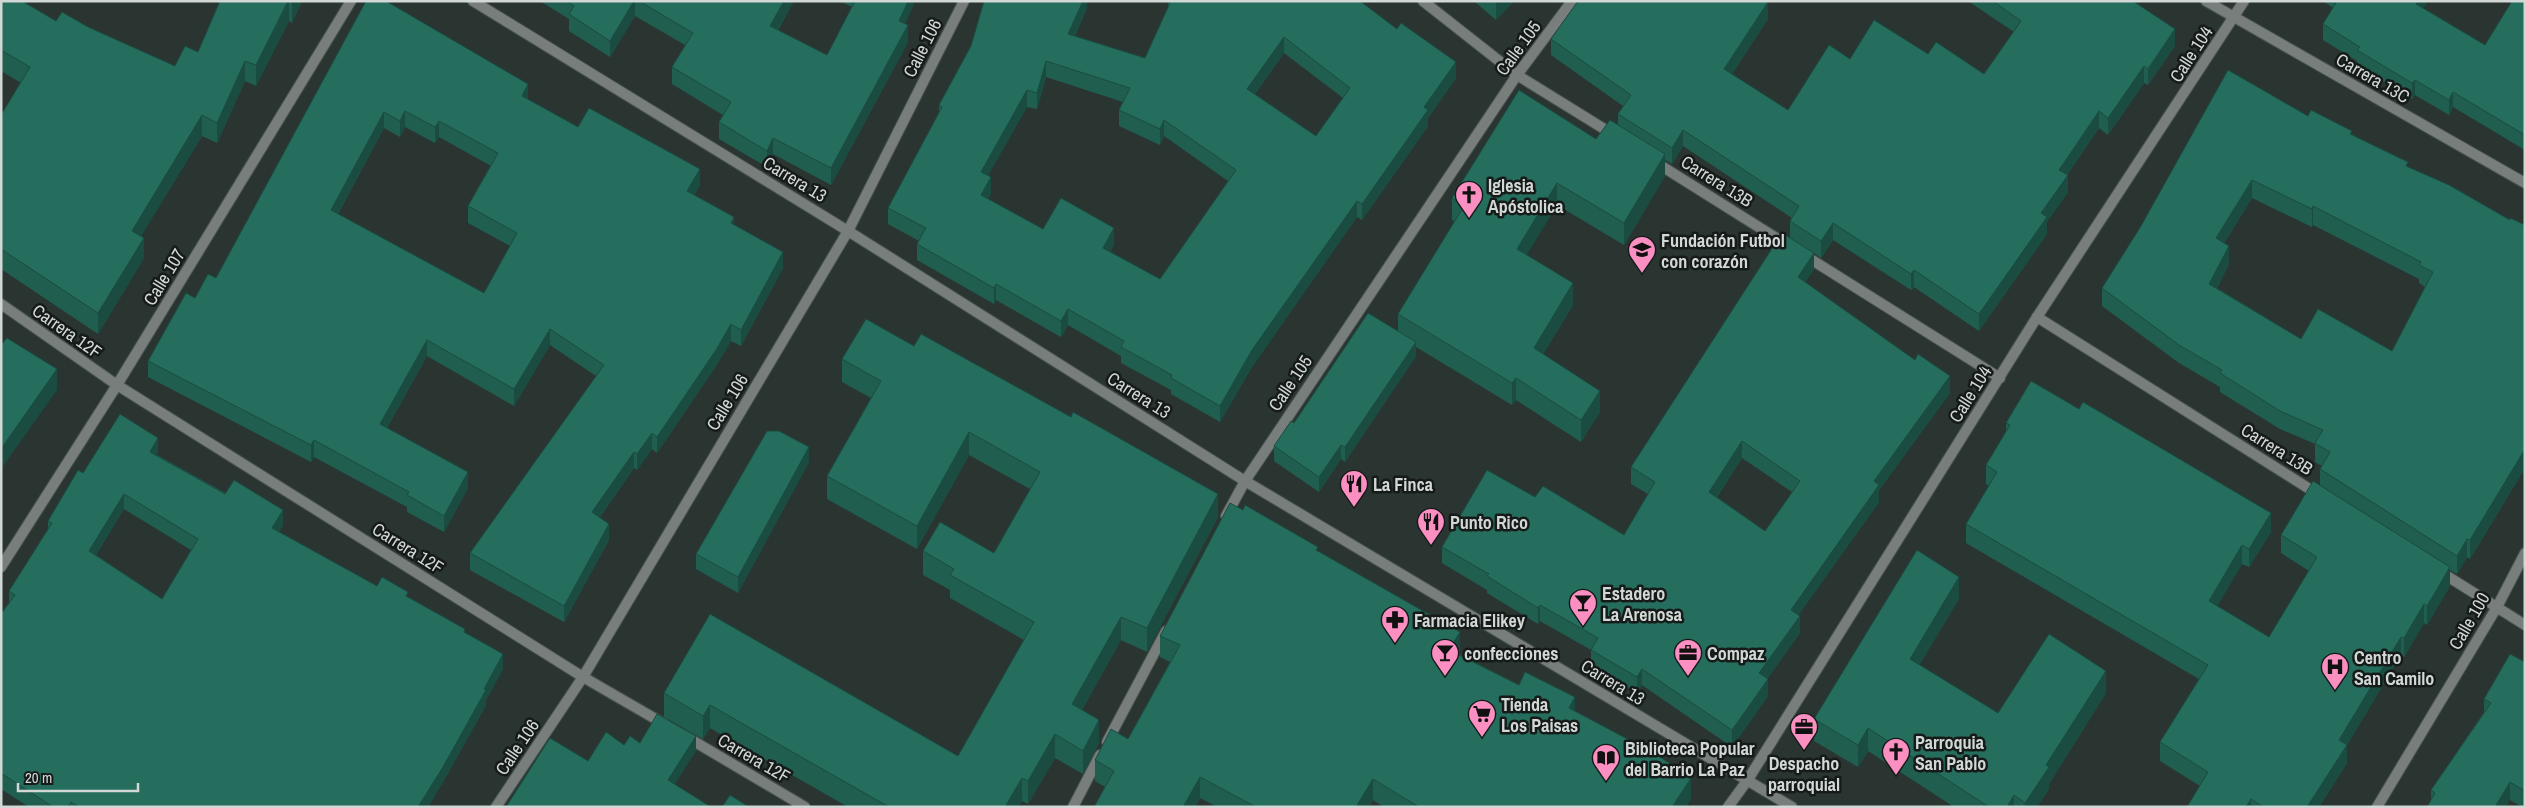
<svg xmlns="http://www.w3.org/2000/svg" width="2526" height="808" font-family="'Archivo Narrow',sans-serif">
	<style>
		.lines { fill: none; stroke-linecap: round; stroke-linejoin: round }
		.minor-casing { stroke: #48524f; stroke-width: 12 }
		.tertiary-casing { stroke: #48524f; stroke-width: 12 }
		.minor { stroke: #787e7c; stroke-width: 10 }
		.tertiary { stroke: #787e7c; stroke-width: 10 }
		.wall { fill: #205e50; fill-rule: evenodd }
		.shaded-wall { fill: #1a4c41 }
		.building { fill: #256d5d; stroke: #1a4c41; fill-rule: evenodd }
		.labels { text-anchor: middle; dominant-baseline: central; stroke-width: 5; stroke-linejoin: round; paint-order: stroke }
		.street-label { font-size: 18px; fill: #d1d8d5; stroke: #161b1a }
		.poi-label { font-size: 18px; font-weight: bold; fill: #d1d8d5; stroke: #161b1a; text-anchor: start }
	</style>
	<rect width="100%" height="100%" fill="#2a3531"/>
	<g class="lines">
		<defs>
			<g id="minor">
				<path d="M1423 1 1517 75 1614 135"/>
				<path d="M2206 1 2525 183"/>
				<path d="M1655 162 1789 246"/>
				<path d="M1804 255 2000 378"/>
				<path d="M1 304 117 385 583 677 666 725"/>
				<path d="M2037 317 2319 495"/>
				<path d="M1226 516 1245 481 1517 75 1572 1"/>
				<path d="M1 567 117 385 351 1"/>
				<path d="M2439 571 2525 625"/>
				<path d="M685 736 805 807"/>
				<path d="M1107 742 1166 631"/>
				<path d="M496 807 583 677 848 231 964 1"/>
				<path d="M1073 807 1100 755"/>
				<path d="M1728 807 1747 781 2037 317 2244 1"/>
				<path d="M2377 807 2497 607 2525 553"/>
			</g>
			<path id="tertiary" d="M473 1 848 231 1245 481 1792 807"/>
		</defs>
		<use href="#minor" class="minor-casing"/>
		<use href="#tertiary" class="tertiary-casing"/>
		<use href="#minor" class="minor"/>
		<use href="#tertiary" class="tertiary"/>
	</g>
	<g class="wall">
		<path d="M1 1 56 21 88 27 175 66 198 52 220 1H302L292 23 289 21 256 86 245 81 217 143 202 136 141 236 144 258 98 334 1 269V115L21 83 1 71Z"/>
		<path d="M366 1 528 99 578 127 700 185 694 195 734 225 783 268 741 346 731 341 716 366 657 453 652 449 637 470 634 468 600 517 609 540 564 622 470 570V553L596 376 550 345 514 406 427 356 387 428 468 488 444 532 407 512V507L314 457 311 462 148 377V361L195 298 216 278ZM405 127 435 143 439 137 491 166 468 206V223L510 246 484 293 338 214 384 128 400 137Z"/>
		<path d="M540 1H794L778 30 827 55 852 7 839 1H915L905 24 908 42 831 185 773 154 767 167 719 139V122L723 115 672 84V67L685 45 635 16 610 57 569 31V19Z"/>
		<path d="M1087 1V8L1075 36 1145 58 1168 7V1L1456 78 1428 118V126L1362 220 1357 217 1252 367 1220 422 1171 394V390L1121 363V356L1068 325 1061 337 996 300 994 304 917 260V244L919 241 888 224V208L939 113V105L971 46ZM1284 53 1343 98 1316 136 1255 94ZM1046 77 1123 102 1119 110V126L1160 145 1164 136 1228 181 1160 279 1110 252 1114 244 1043 229 988 199 991 193 988 175 1027 107 1037 109Z"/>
		<path d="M1474 1H1514L1496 20Z"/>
		<path d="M1968 1H2133L2175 46 2148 85 2144 83 2108 135 2099 128 2067 175 2068 192 2047 222V234L1979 331 1914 287 1911 290 1833 240 1821 258 1814 253V269L1805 282 1950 393 1879 490V502L1798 615 1800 633 1767 679 1768 696 1732 747 1642 685 1637 693 1591 666V650L1540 621 1538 624 1487 593V590L1442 563V547L1535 497 1624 535 1648 494 1631 484V467L1790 238V221L1792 218 1683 146 1672 164 1665 160V176L1624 245 1557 205 1526 255 1573 305 1543 354 1600 412 1581 442 1516 400 1512 405 1416 347V356L1345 462 1341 459 1319 492 1274 461V446L1294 423 1398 330V314L1455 222 1452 220V198L1596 139 1618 125V114L1623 106 1551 55V39L1593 2 1768 19 1732 74 1788 110 1850 59 1928 54 1984 74 2014 32ZM1742 458 1792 492 1765 531 1717 497Z"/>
		<path d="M2323 1H2428L2423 8 2485 45 2525 1V150L2453 107 2449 115 2415 95 2412 99 2357 66V61L2323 40V24L2333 8Z"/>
		<path d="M2308 116 2352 134 2408 167 2510 220 2525 225V468L2470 559 2467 557 2457 574 2450 570V586L2427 625 2424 623 2404 657 2401 655 2347 745V763L2319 807H2187L2200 786 2160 761V742L2199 679 1966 543V524L1989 486 1986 484V465L2006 432V423L2271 532 2249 567 2242 564 2217 606 2269 637 2309 571 2281 553V535L2320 485V469L2322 466 2315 462V444L2280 429 2220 392V387L2179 363 2102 306V288ZM2252 198 2312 227 2313 225 2419 279V283L2425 287 2392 351 2301 339 2217 288 2229 264 2224 243Z"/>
		<path d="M842 359 1218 517 1147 652 1121 640 1082 710 1099 743 1083 774 1055 758 1028 804 1022 801 1018 807H848L710 728 703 739 664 717V693L958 756 1024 640 950 598V590L923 575V551L994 553 1030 489 969 455 917 549 827 499V476L871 398 842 382Z"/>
		<path d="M158 453 157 455 283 525 279 532 377 586 408 598 465 633 503 669 486 700V705L443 782 428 807H29L1 789V614L9 603V591L48 529V521L83 473ZM124 509 191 550 162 599 96 555Z"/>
		<path d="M809 462 738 593 696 569V554Z"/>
		<path d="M1318 552 1460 653 1459 654 1519 685 1575 711 1691 798 1686 807H1384L1373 800 1369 807H1217L1200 798 1195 807H1094L1105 787 1095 781V760L1128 739 1170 662 1160 657V636Z"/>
		<path d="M1959 599 1919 665 1998 713 2106 693 2049 784V789L2037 807H1954L1868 751 1858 767 1814 741V719Z"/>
		<path d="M2525 662V807H2522L2510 800 2431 801V790L2484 712V699Z"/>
	</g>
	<g class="shaded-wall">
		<path d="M289 1V21L256 86V65Z"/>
		<path d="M293 1H302L292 23V2Z"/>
		<path d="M634 1H635V16L610 57V41Z"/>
		<path d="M784 1H794L770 42V26Z"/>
		<path d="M908 1H915L899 38V21Z"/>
		<path d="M1083 1H1087V8L1068 50V34Z"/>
		<path d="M1496 1H1514L1496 20Z"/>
		<path d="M2418 1H2428L2416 20V4Z"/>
		<path d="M1768 2V19L1724 86V69Z"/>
		<path d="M908 25V42L831 185V168Z"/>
		<path d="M2175 29V46L2148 85V69Z"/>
		<path d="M1284 37V53L1247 105V89Z"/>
		<path d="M245 61V81L217 143V123Z"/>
		<path d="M1046 61V77L1037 109V93Z"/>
		<path d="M1456 62V78L1428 118V126L1362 220V204L1424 107Z"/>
		<path d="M2144 66V83L2108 135V118Z"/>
		<path d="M2415 80V95L2412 99V83Z"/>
		<path d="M528 84V100L522 96Z"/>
		<path d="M1027 90V107L981 188V172Z"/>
		<path d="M2453 92V107L2449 115V100Z"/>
		<path d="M405 111V127L400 137V121Z"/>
		<path d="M2099 111V128L2059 186V170Z"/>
		<path d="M384 112V128L331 226V210Z"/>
		<path d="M202 115V136L132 251V231Z"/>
		<path d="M1164 120V136L1160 145V129Z"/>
		<path d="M439 121V137L435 143V127Z"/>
		<path d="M1683 130V146L1672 164V148Z"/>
		<path d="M773 138V154L767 167V151Z"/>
		<path d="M1665 154V176L1624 245V223Z"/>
		<path d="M700 169V185L687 208V191Z"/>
		<path d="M2068 175V192L2047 222V234L1979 331V314L2041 213Z"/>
		<path d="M991 177V193L981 211V195Z"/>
		<path d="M2252 180V198L2216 257V238Z"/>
		<path d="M1557 183V205L1517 271V249Z"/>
		<path d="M1357 201V217L1252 367 1220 422V406L1252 350Z"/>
		<path d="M2313 206V225L2312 227V209Z"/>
		<path d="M734 217V233L731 223Z"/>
		<path d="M1833 223V240L1821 258V241Z"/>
		<path d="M1114 228V244L1103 264V248Z"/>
		<path d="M144 238V258L98 334V313Z"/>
		<path d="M2229 246V264L2209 302V284Z"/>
		<path d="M783 252V268L741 346V330Z"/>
		<path d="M1814 253V269L1798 294V277Z"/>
		<path d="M1914 270V287L1911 290V274Z"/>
		<path d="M1573 283V305L1534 370V348Z"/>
		<path d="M996 284V300L994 304V288Z"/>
		<path d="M1068 309V325L1061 337V321Z"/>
		<path d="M731 324V341L716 366 657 453V437Z"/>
		<path d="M550 329V345L514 406V389Z"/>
		<path d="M427 340V356L380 440V424Z"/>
		<path d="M1416 342V356L1345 462V447Z"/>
		<path d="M57 369V390L1 469V449Z"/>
		<path d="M1950 376V393L1879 490V502L1791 626V610L1874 481Z"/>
		<path d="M1516 378V400L1512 405V383Z"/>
		<path d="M1600 391V412L1581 442V420Z"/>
		<path d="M969 432V455L917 549V526Z"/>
		<path d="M652 433V449L637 470V454Z"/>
		<path d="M158 438V453L150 467V452Z"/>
		<path d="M314 440V457L311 462V445Z"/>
		<path d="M1742 441V458L1709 508V492Z"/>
		<path d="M1341 445V459L1319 492V477Z"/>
		<path d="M809 447V462L738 593V577Z"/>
		<path d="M2525 449V468L2470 559V540Z"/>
		<path d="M634 452V468L592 528V512Z"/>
		<path d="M468 472V488L444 532V516Z"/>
		<path d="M124 494V509L89 566V551Z"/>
		<path d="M1218 494V517L1147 652V628Z"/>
		<path d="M283 510V525L272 543V528Z"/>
		<path d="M2271 513V532L2249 567V549Z"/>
		<path d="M609 524V540L564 622V606Z"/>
		<path d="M2467 539V557L2457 574V556Z"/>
		<path d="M2242 545V564L2209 620V601Z"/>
		<path d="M2450 567V586L2427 625V606Z"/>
		<path d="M1959 577V599L1910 681V659Z"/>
		<path d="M2424 604V623L2404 657V638Z"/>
		<path d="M1540 605V621L1538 624V608Z"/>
		<path d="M1800 616V633L1759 690V673Z"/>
		<path d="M1121 617V640L1072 728V704Z"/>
		<path d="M1460 632V653L1449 671V650Z"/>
		<path d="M2401 637V655L2347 745V763L2319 807H2307L2339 740Z"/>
		<path d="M503 654V669L486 700V705L443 782 428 807H418Z"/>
		<path d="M1642 669V685L1637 693V677Z"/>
		<path d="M2106 671V693L2049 784V789L2037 807H2025V803L2046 765Z"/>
		<path d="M1768 679V696L1732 747V730Z"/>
		<path d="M1575 697V718L1569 708Z"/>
		<path d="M710 705V728L703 739V716Z"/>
		<path d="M1099 720V743L1083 774V751Z"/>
		<path d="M1868 728V751L1858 767V745Z"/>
		<path d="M1055 734V758L1028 804V781Z"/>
		<path d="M696 736V751L668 795V780Z"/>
		<path d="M1200 777V798L1195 807H1183Z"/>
		<path d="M1022 778V801L1018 807H1005Z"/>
		<path d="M1691 778V798L1686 807H1672Z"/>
		<path d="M1373 779V800L1369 807H1356Z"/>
		<path d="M2510 782V800L2506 807H2495Z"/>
		<path d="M2014 795V807H2007Z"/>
		<path d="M2251 799V807H2246Z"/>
	</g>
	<g class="building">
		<path d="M1 1H22L56 21 62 12 88 27 175 66 185 46 198 52 220 1H288L256 65 245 61 217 123 202 115 132 231 144 238 98 313 1 249V115L30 67 1 50Z"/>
		<path d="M366 1H386L528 84 522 96 578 127 589 108 700 169 687 191 734 217 731 223 783 252 741 330 731 324 716 350 657 437 652 433 637 454 634 452 592 512 609 524 564 606 470 553 604 365 550 329 514 389 427 340 380 424 468 472 444 516 407 495 409 492 314 440 311 445 148 361 186 293 195 298 208 274 216 278ZM405 111 435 127 439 121 498 153 468 206 517 233 484 293 331 210 384 112 400 121Z"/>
		<path d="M566 1H634L610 41 569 14 574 6Z"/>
		<path d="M639 1H784L770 26 827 55 855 1H908L899 21 908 25 831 168 773 138 767 151 719 122 731 102 672 67 693 33Z"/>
		<path d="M984 1H1083L1068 34 1145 58 1170 3 1168 1H1360L1397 29 1401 23 1456 62 1424 107 1428 110 1362 204 1357 201 1252 350 1220 406 1171 378 1172 375 1121 347 1124 341 1068 309 1061 321 996 284 994 288 917 244 926 228 888 208 942 107 939 105 971 46ZM1284 37 1350 88 1316 136 1247 89ZM1046 61 1130 88 1119 110 1160 129 1164 120 1236 170 1160 279 1103 248 1114 228 1061 198 1043 229 981 195 991 177 981 172 1027 90 1037 93Z"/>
		<path d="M1578 1H1766L1768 2 1724 69 1788 110 1829 45 1850 59 1874 20 1928 54 1936 42 1984 74 2021 21 1993 1H2133L2175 29 2148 69 2144 66 2108 118 2099 111 2059 170 2068 175 2041 213 2047 217 1979 314 1914 270 1911 274 1833 223 1821 241 1790 221 1799 206 1683 130 1672 148 1618 114 1631 95 1551 39Z"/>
		<path d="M2337 1H2418L2416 4 2485 45 2512 1H2525V135L2453 92 2449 100 2415 80 2412 83 2357 50 2360 47 2323 24Z"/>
		<path d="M2228 70 2308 116 2311 110 2352 131 2350 134 2408 162 2406 166 2449 185 2510 220V218L2525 225V449L2470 540 2467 539 2457 556 2320 469 2330 452 2315 443 2323 430 2280 411 2220 373 2222 370 2179 345 2102 288 2141 226ZM2252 180 2312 209 2313 206 2421 262 2419 265 2433 272 2392 351 2318 309 2301 339 2209 284 2229 246 2216 238Z"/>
		<path d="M1519 90 1596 139 1610 120 1665 154 1624 223 1557 183 1517 249 1573 283 1534 348 1600 391 1581 420 1516 378 1512 383 1398 314 1464 206 1452 198Z"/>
		<path d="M1782 233 1814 253 1798 277 1915 360 1918 354 1950 376 1874 481 1879 485 1791 610 1800 616 1759 673 1768 679 1732 730 1642 669 1637 677 1591 650 1598 638 1540 605 1538 608 1487 576 1489 574 1442 547 1487 470 1535 497 1543 486 1624 535 1655 482 1631 467ZM1742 441 1800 481 1765 531 1709 492Z"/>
		<path d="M1368 313 1416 342 1345 447 1341 445 1319 477 1274 446 1291 421 1294 423Z"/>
		<path d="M866 319 914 346 921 334 1071 417 1073 412 1218 494 1147 628 1121 617 1072 704 1099 720 1083 751 1055 734 1028 781 1022 778 1005 807H889L710 705 703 716 664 693 710 614 958 756 1034 622 950 575 954 569 923 551 940 522 994 553 1040 472 969 432 917 526 827 476 881 381 842 359Z"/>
		<path d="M7 338 57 369 1 449V345Z"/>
		<path d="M2031 381 2079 409 2083 402 2271 513 2249 549 2242 545 2209 601 2269 637 2317 557 2281 535 2313 481 2450 567 2427 606 2424 604 2404 638 2401 637 2339 740 2347 745 2307 807H2263L2251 799 2246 807H2187L2208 772 2160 742 2208 665 1966 524 1997 472 1986 465 2010 425 2006 423Z"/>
		<path d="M120 414 158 438 150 452 225 494 234 480 283 510 272 528 377 586 382 577 408 592 406 596 465 629 464 632 503 654 484 689 486 690 443 767 418 807H79L71 802 68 807H53L1 773V614L15 595 9 591 52 523 48 521 78 470 83 473ZM124 494 198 539 162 599 89 551Z"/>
		<path d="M767 431H779L809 447 738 577 696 554Z"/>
		<path d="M1230 503 1243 510 1245 505 1318 547 1316 550 1460 632 1449 650 1519 685 1525 672 1575 697 1569 708 1633 742 1635 740 1691 778 1672 807H1419L1373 779 1356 807H1256L1200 777 1183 807H1094L1114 771 1095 760 1111 729 1128 739 1180 645 1160 636Z"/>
		<path d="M1917 550 1959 577 1910 659 1998 713 2049 634 2106 671 2046 765 2049 767 2025 803 2014 795 2007 807H1989L1868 728 1858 745 1814 719Z"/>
		<path d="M2510 654 2525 662V791L2510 782 2495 807H2427L2435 793 2431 790 2491 703 2484 699Z"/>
		<path d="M657 714 696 736 668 780 711 807H506L550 738 588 761 606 732 624 745 630 736 640 743Z"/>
		<path d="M730 795 749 807H722Z"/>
	</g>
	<defs>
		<symbol id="church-pin" viewBox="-11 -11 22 30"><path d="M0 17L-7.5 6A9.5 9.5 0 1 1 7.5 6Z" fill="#fc8fc1" stroke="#161b1a"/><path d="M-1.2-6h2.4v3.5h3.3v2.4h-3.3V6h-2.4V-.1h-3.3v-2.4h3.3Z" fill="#111"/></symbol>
		<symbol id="school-pin" viewBox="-11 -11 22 30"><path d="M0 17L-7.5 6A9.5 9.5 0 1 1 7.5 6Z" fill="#fc8fc1" stroke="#161b1a"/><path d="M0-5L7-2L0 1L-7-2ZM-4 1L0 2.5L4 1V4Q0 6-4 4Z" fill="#111"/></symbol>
		<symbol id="restaurant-pin" viewBox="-11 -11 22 30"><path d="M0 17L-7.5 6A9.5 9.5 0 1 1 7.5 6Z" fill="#fc8fc1" stroke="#161b1a"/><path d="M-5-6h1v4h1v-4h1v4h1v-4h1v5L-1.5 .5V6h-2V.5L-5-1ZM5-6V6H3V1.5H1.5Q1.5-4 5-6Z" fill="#111"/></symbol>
		<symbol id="bar-pin" viewBox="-11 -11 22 30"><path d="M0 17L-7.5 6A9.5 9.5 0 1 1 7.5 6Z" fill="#fc8fc1" stroke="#161b1a"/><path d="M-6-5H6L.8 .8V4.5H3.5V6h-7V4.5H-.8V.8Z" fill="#111"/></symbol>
		<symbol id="pharmacy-pin" viewBox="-11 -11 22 30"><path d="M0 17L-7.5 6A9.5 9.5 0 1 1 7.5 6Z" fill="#fc8fc1" stroke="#161b1a"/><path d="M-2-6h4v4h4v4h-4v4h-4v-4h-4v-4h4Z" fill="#111"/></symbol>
		<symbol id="office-pin" viewBox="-11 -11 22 30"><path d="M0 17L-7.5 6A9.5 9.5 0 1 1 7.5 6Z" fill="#fc8fc1" stroke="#161b1a"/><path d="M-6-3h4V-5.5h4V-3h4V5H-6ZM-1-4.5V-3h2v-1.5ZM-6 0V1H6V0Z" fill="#111"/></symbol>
		<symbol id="hospital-pin" viewBox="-11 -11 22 30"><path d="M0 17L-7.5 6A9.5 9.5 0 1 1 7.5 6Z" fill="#fc8fc1" stroke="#161b1a"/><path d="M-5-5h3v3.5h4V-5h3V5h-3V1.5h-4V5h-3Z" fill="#111"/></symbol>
		<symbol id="supermarket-pin" viewBox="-11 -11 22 30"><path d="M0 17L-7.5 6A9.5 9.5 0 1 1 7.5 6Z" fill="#fc8fc1" stroke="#161b1a"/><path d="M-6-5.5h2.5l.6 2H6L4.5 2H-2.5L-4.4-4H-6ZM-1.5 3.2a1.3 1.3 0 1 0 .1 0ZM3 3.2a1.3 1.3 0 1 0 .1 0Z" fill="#111"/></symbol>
		<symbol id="library-pin" viewBox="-11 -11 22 30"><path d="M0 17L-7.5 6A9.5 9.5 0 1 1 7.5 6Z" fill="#fc8fc1" stroke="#161b1a"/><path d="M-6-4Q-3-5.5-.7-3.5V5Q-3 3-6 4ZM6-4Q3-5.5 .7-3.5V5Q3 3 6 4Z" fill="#111"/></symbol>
	</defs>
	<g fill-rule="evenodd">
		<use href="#church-pin" x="1453" y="179" width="32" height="43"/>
		<use href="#school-pin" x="1626" y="234" width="32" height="43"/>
		<use href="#restaurant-pin" x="1338" y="468" width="32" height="43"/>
		<use href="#restaurant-pin" x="1415" y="506" width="32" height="43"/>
		<use href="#bar-pin" x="1567" y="587" width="32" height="43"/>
		<use href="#pharmacy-pin" x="1379" y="604" width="32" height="43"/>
		<use href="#bar-pin" x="1429" y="637" width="32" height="43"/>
		<use href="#office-pin" x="1672" y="637" width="32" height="43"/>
		<use href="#hospital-pin" x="2319" y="651" width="32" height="43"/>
		<use href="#supermarket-pin" x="1466" y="698" width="32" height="43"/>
		<use href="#office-pin" x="1788" y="711" width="32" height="43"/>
		<use href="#church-pin" x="1880" y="736" width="32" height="43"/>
		<use href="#library-pin" x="1590" y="742" width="32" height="43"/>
	</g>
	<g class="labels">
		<g class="street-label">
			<text transform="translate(922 48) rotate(-63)">Calle 106</text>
			<text transform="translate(1518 48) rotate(-54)">Calle 105</text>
			<text transform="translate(2191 54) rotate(-57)">Calle 104</text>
			<text transform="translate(2373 78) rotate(30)">Carrera 13C</text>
			<text transform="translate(795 179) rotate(31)">Carrera 13</text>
			<text transform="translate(1717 181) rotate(32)">Carrera 13B</text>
			<text transform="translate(164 277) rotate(-59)">Calle 107</text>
			<text transform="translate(67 331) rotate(35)">Carrera 12F</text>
			<text transform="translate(1290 383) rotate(-56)">Calle 105</text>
			<text transform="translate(1970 394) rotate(-58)">Calle 104</text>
			<text transform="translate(1139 395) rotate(32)">Carrera 13</text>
			<text transform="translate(727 402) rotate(-59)">Calle 106</text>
			<text transform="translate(2277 449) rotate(32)">Carrera 13B</text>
			<text transform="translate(408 548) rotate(32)">Carrera 12F</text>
			<text transform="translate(2469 621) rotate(-60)">Calle 100</text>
			<text transform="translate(1613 682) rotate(31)">Carrera 13</text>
			<text transform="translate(517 747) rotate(-56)">Calle 106</text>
			<text transform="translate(754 758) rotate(30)">Carrera 12F</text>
		</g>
		<g class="poi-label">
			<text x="1488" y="185">Iglesia<tspan x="1488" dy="21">Apóstolica</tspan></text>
			<text x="1661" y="240">Fundación Futbol<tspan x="1661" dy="21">con corazón</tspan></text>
			<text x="1373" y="484">La Finca</text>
			<text x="1450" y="522">Punto Rico</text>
			<text x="1602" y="593">Estadero<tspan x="1602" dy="21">La Arenosa</tspan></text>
			<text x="1414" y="620">Farmacia Elikey</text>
			<text x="1464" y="653">confecciones</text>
			<text x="1707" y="653">Compaz</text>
			<text x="2354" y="657">Centro<tspan x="2354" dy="21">San Camilo</tspan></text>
			<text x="1501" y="704">Tienda<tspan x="1501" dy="21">Los Paisas</tspan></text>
			<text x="1915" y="742">Parroquia<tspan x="1915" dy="21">San Pablo</tspan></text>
			<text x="1625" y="748">Biblioteca Popular<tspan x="1625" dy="21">del Barrio La Paz</tspan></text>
			<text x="1804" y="763" text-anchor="middle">Despacho<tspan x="1804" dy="21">parroquial</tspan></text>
		</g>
	</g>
	<rect width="2526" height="808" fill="none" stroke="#d1d8d5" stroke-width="5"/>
	<path d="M18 783v8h120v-8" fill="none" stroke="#d1d8d5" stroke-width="2.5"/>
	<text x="25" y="783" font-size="15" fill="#d1d8d5" stroke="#161b1a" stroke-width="4" paint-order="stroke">20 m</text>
</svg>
